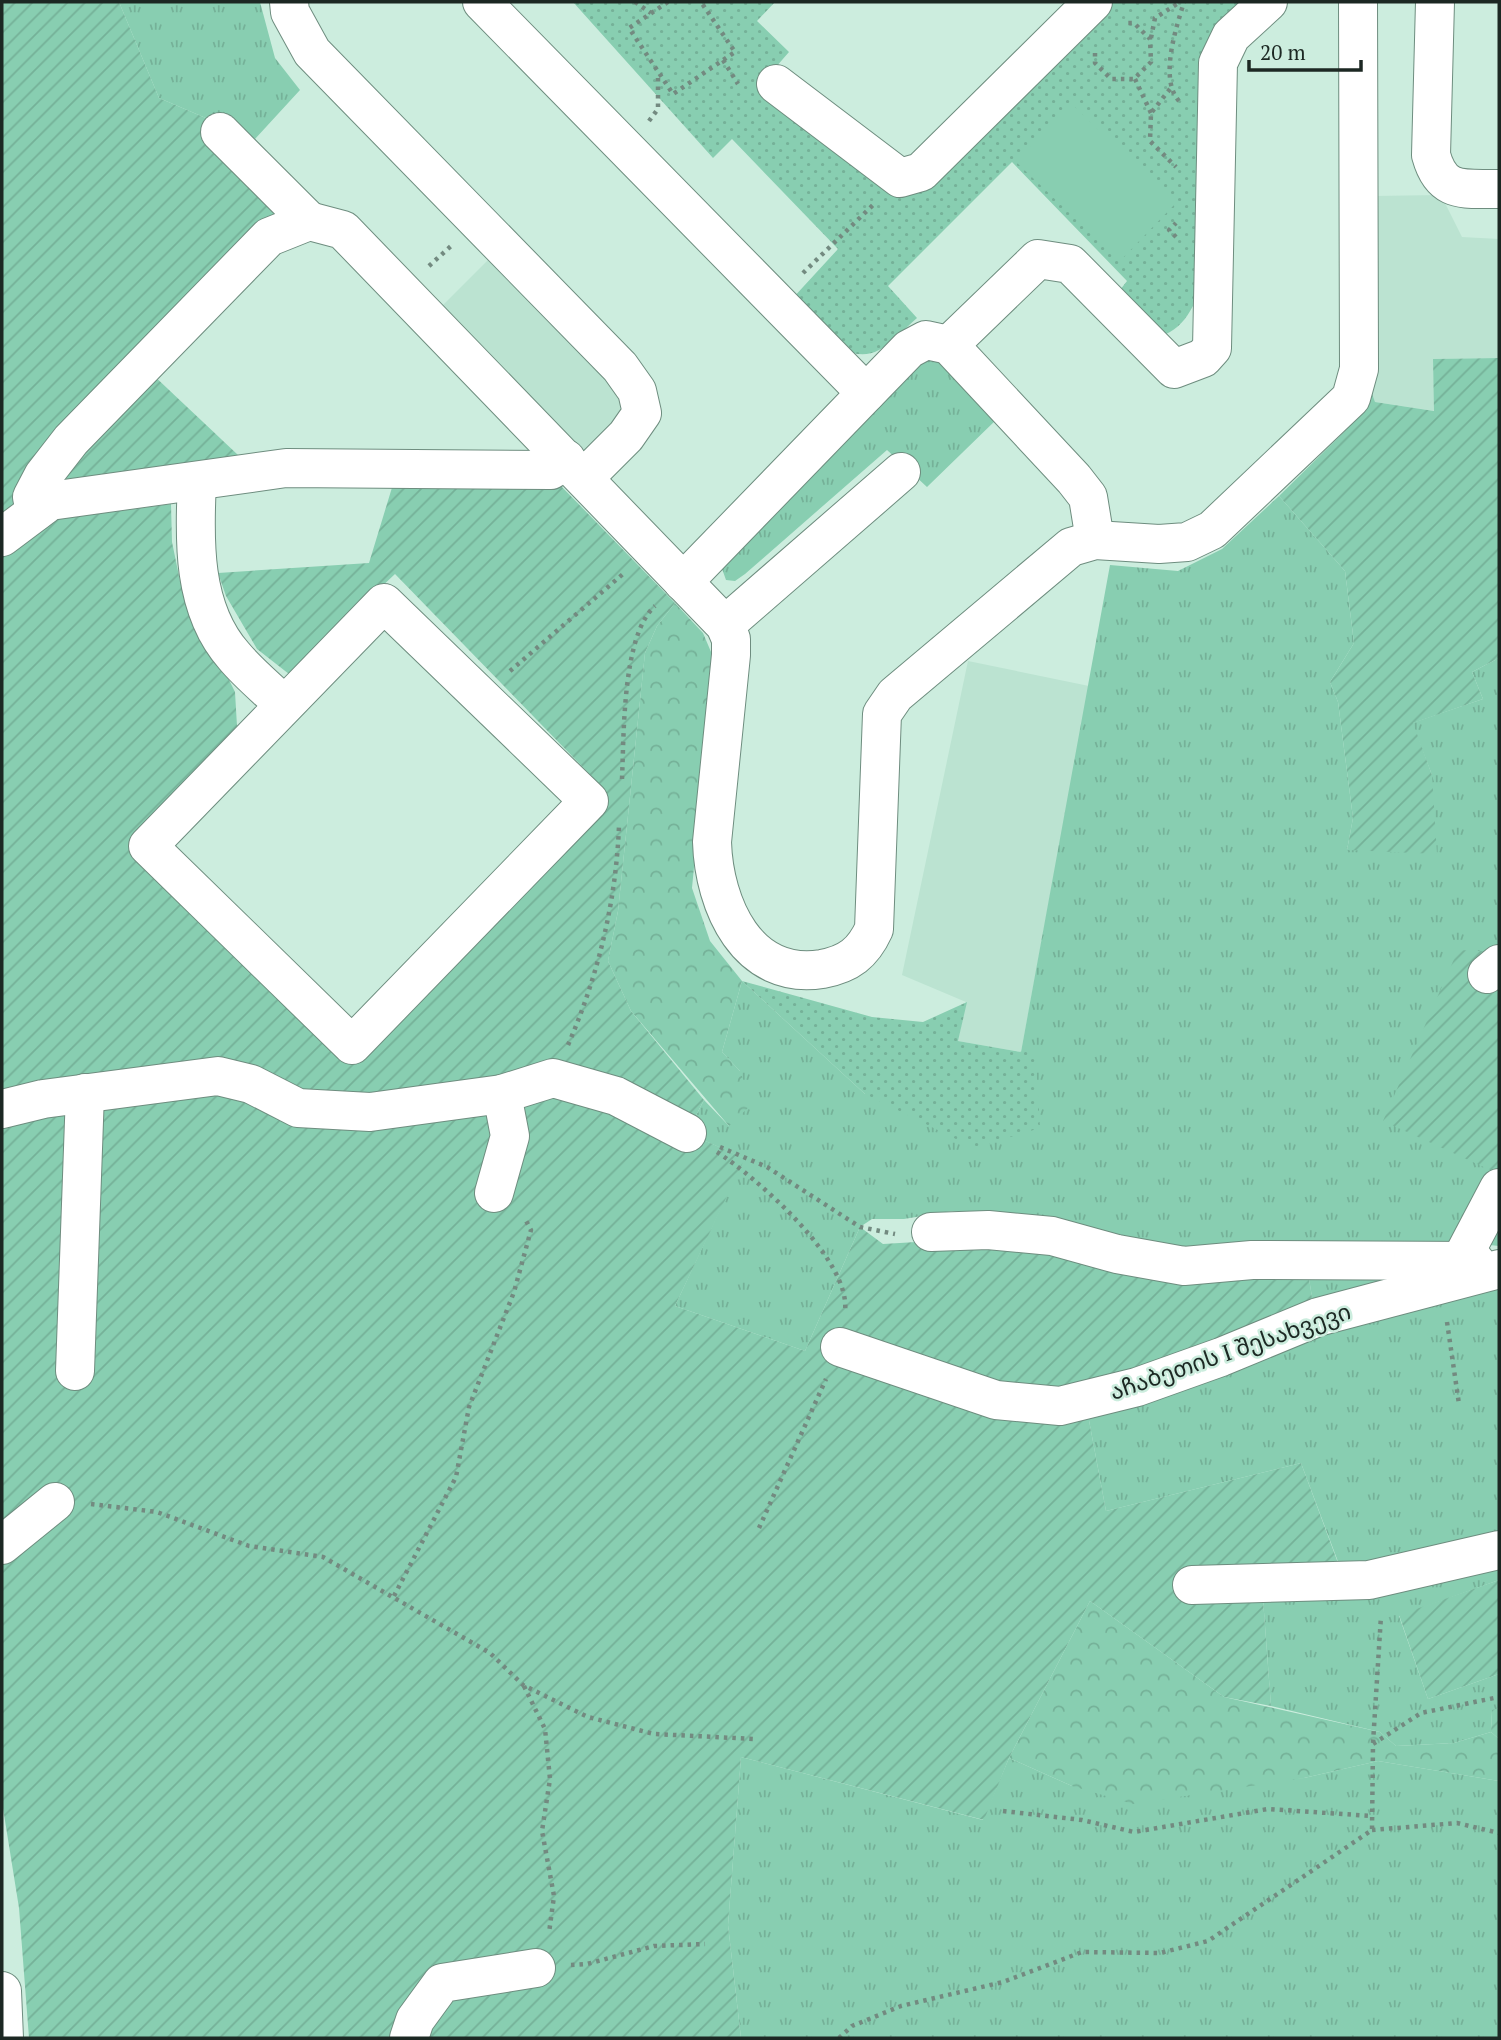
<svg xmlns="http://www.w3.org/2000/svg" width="1501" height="2040" font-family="'PT Serif','Noto Sans Georgian',serif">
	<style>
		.built { fill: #bbe3d1 }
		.grass { fill: url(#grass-tufts) }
		.forest { fill: url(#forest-crowns) }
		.park { fill: url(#park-dots) }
		.garden { fill: url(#garden-furrows) }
		.pitch { fill: #88ceb1 }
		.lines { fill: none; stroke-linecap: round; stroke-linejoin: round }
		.minor-casing { stroke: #6e8d7f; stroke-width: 40 }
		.path { stroke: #738a80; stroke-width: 4.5; stroke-dasharray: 3.5 5; stroke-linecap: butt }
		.minor { stroke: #fff; stroke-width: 38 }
		.labels { text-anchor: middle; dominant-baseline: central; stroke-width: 5; stroke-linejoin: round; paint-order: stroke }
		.street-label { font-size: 23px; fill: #1c2823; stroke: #ccedde }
	</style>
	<defs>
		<pattern id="grass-tufts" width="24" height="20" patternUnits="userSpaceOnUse" patternTransform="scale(1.75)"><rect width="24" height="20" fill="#88ceb1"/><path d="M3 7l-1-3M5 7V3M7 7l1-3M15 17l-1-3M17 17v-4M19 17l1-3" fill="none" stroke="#75b198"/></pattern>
		<pattern id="forest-crowns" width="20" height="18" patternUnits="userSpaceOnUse" patternTransform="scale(1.75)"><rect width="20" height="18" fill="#88ceb1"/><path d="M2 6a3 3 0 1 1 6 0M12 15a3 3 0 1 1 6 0" fill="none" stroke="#75b198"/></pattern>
		<pattern id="park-dots" width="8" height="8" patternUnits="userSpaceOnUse" patternTransform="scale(1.75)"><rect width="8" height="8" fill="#88ceb1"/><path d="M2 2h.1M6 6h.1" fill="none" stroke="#75b198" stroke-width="1.8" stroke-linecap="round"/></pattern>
		<pattern id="garden-furrows" width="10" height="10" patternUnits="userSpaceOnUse" patternTransform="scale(1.75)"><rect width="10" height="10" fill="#88ceb1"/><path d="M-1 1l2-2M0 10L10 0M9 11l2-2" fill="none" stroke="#75b198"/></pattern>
	</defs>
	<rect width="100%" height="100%" fill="#ccedde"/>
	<g class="built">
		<path d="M1441 195 1462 237 1499 239V358L1433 359 1435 411 1375 402 1366 376 1373 196Z"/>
		<path d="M488 260 628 394 624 419 586 463 435 313Z"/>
		<path d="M968 661 1089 686 1021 1052 958 1041 966 1002 902 975Z"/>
	</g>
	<g class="grass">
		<path d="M119 2H260L275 58 300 90 255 139 159 98Z"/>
		<path d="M936 356 997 419 927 487 887 450 745 574 735 581 726 580 720 563 912 366Z"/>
		<path d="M1279 496 1345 571 1354 643 1330 682 1338 702 1353 818 1347 850 1432 775 1412 723 1483 699 1472 672 1499 658V1246L1470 1243 1176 1254 1001 1214 952 1211 904 1219H872L860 1227 805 1351 675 1306 744 1158 687 1133 704 1100 729 1126 740 1071 722 1052 742 981 865 1094 1034 1048 1021 1052 1110 565 1178 571 1222 549Z"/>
		<path d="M1308 1272 1435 1277 1314 1310Z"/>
		<path d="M1499 1280V1541L1343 1575 1301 1463 1106 1511 1088 1415 1301 1335Z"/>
		<path d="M1499 1560V1580L1399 1616 1428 1699 1499 1674V1708L1492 1711 1491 1732 1454 1743 1396 1746 1380 1732 1271 1706 1263 1599Z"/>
		<path d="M741 1757 983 1820 1009 1758 1072 1786 1304 1778 1378 1761 1499 1781V2038H741L728 1925Z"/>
	</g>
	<g class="forest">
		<path d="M675 603 703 633 714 659 692 888 710 941 742 981 722 1052 740 1071 752 1104 729 1126 631 1011 608 961 618 911 645 653 657 626Z"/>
		<path d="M1090 1601 1224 1697 1380 1732 1396 1746 1454 1743 1491 1732 1499 1739V1781L1378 1761 1304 1778 1133 1804 1072 1786 1009 1758Z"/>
	</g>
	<g class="park">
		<path d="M573 2H775L757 21 789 52 762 83 887 179 1104 2H1250L1236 15 1205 278C1194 305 1186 331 1154 338L1113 299 1127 281 1012 162 888 286 917 318C905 328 893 343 879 350 844 369 813 321 792 299L838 249 732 139 713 158Z"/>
		<path d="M742 981 872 1017 923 1022 967 1002 958 1041 1021 1052 1035 1048 1040 1128 974 1148 865 1094Z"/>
	</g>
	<g class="garden">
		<path d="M2 2H119L159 98 255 139 323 212 15 502 2 521Z"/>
		<path d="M1499 358V658L1472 672 1483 699 1413 723 1432 775 1437 854 1347 850 1353 818 1338 702 1330 682 1354 643 1345 571 1279 496 1347 429 1367 399 1366 376 1375 402 1434 411 1433 359Z"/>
		<path d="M151 373 238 455 211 465 60 493 55 468Z"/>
		<path d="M394 481 561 486 675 603 657 626 645 653 618 911 608 961 631 1011 704 1100 687 1133 745 1158 675 1306 805 1351 860 1227 883 1244 933 1241 1308 1272 1314 1310 1088 1415 1106 1511 1301 1463 1351 1598 1263 1599 1271 1706 1224 1697 1090 1601 1009 1758 984 1820 741 1757 728 1925 741 2038H29L19 1908 2 1802V551L36 522 171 504 172 542 180 581 235 692 237 726 129 845 351 1059 606 791 395 574 289 674 257 649 226 596 218 573 369 563Z"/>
		<path d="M1458 950 1499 952V1174L1383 1121Z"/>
		<path d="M1499 1580V1674L1428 1699 1399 1615Z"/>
		<path d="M1499 1708V1739L1491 1732 1492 1710Z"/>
	</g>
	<path class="pitch" d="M1071 103 1175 204 1120 261 1016 162Z"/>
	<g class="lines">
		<defs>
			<g id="minor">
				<path d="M289 2 290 12 312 52 620 367 637 391 642 413 626 436 584 478"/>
				<path d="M482 2 866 393"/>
				<path d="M1435 2 1431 155C1442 195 1464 188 1499 189"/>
				<path d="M776 84 900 178 921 172 1093 2"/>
				<path d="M220 132 309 221"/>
				<path d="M949 345 1038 259 1070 264 1174 369 1203 358 1212 348 1218 63 1231 36 1268 2"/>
				<path d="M197 481C194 539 192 609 234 656 249 674 268 689 284 705"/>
				<path d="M35 512 32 497 43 476 71 440 269 237 309 221 343 230 725 625 731 639V655L712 842C714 905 747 981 822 969 849 964 863 953 874 929L882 714 895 695 1071 547 1095 540 1159 544 1187 542 1212 530 1351 398 1359 369 1358 2"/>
				<path d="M2 537 50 501 286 468 551 470 566 459"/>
				<path d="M683 582 909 349 926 340 949 345 1074 479 1088 497 1095 540"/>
				<path d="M384 603 589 801 352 1045 148 846Z"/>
				<path d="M725 625 901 472"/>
				<path d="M1487 974 1499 964"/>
				<path d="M2 1109 43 1099 218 1076 251 1084 298 1108 370 1112 502 1094 553 1078 616 1096 687 1133"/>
				<path d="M494 1193 510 1136 502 1094"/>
				<path d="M931 1232 988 1230 1052 1236 1117 1254 1184 1266 1252 1260 1475 1261"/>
				<path d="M1460 1262 1499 1188"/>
				<path d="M840 1347 996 1400 1060 1406 1137 1387 1221 1357 1318 1317 1499 1269"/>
				<path d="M75 1371 85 1093"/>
				<path d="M2 1545 55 1502"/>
				<path d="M1192 1585 1369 1580 1499 1550"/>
				<path d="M2 1991 4 2038"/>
				<path d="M409 2038 415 2020 442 1983 536 1968"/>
			</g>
		</defs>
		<use href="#minor" class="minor-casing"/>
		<g class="path">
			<path d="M635 2 651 13"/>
			<path d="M668 2 629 28 673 94 735 52 701 2"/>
			<path d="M1151 38 1155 18 1180 2"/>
			<path d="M1095 53V63L1111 79H1134L1151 62 1150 39 1134 23H1124"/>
			<path d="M723 60 738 84"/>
			<path d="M1135 79 1151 113"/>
			<path d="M1170 89 1151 113 1150 141 1176 167"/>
			<path d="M1179 101C1159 79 1176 28 1184 2"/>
			<path d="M649 121 658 109V73"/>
			<path d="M1176 237 1169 230 1176 223"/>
			<path d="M429 266 451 246"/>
			<path d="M803 273 874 204"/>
			<path d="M510 671 623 574"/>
			<path d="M622 779C624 736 622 635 655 606"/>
			<path d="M568 1045C598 976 616 902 619 826"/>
			<path d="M720 1147 767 1167 860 1227 895 1234"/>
			<path d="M717 1152C757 1178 851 1260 845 1311"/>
			<path d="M1447 1322 1459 1404"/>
			<path d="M91 1504 157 1512 249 1546 323 1557 490 1653 523 1685 588 1717 654 1734 755 1739"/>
			<path d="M759 1528 826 1379"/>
			<path d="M394 1596 456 1477 469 1407 514 1292 531 1230 524 1217"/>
			<path d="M524 1686 545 1729 550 1779 542 1831 554 1896 549 1933"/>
			<path d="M1373 1743 1381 1616"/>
			<path d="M1003 1811 1082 1820 1134 1832 1268 1809 1372 1816"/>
			<path d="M1372 1830 1457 1823 1499 1833"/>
			<path d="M571 1965 587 1964 654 1946 705 1944"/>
			<path d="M839 2038 852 2026 901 2006 1003 1982 1082 1952 1160 1953 1208 1941 1372 1830 1373 1744 1421 1713 1499 1697"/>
		</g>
		<use href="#minor" class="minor"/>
	</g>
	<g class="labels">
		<g class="street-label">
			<text transform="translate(1230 1351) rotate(-19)">აჩაბეთის I შესახვევი</text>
		</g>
	</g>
	<rect width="1501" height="2040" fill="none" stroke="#1c2823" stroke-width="7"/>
	<path d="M1249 60v10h112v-10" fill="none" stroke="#1c2823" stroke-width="3.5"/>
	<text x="1260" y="60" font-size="21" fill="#1c2823" stroke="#ccedde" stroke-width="5" paint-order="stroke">20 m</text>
</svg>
